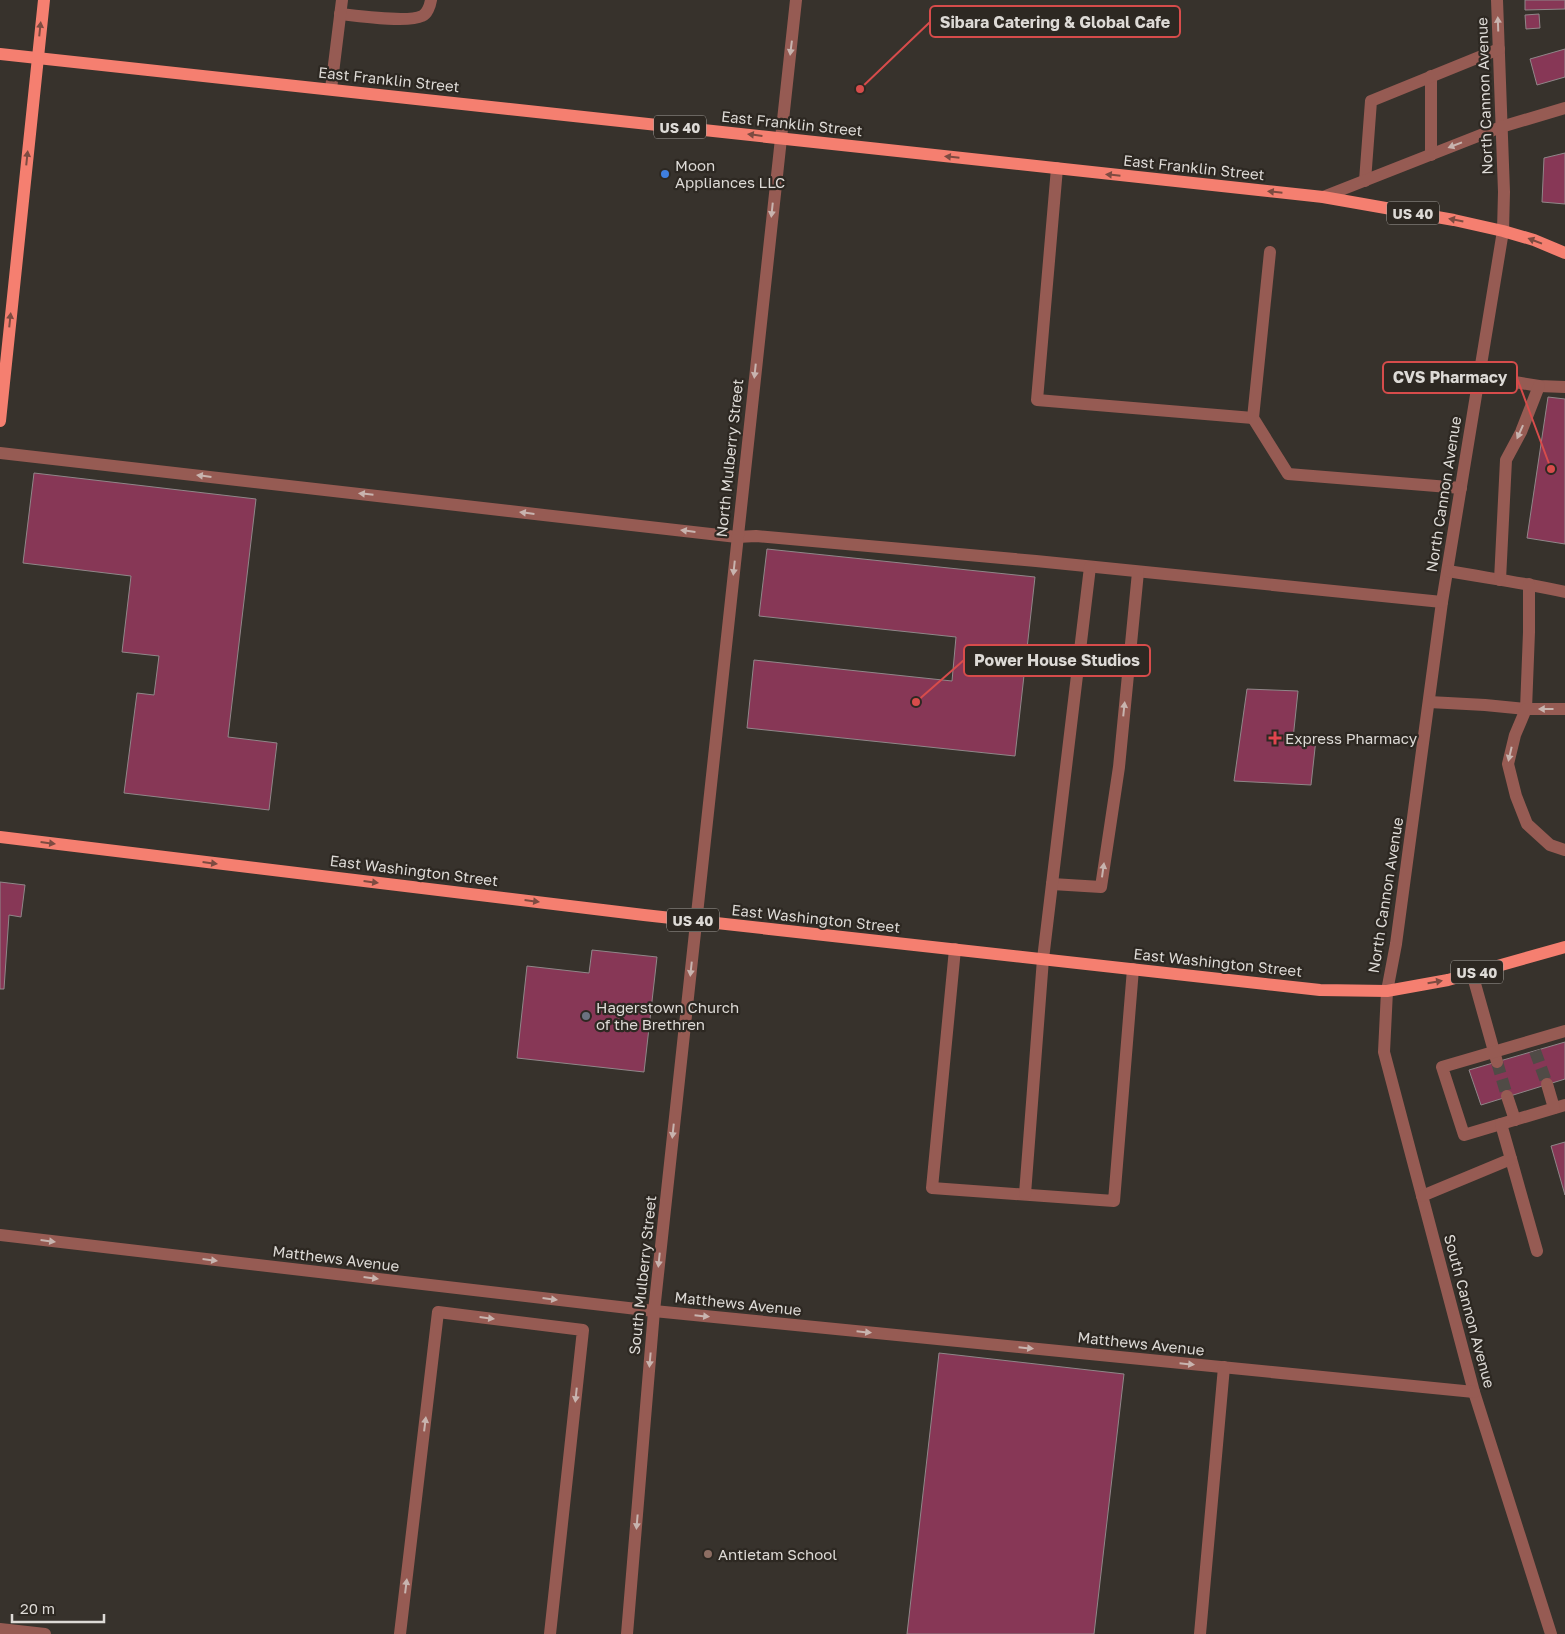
<svg xmlns="http://www.w3.org/2000/svg" width="1565" height="1634" font-family="'Golos Text',sans-serif">
	<style>
		.building { fill: #873756; stroke: #908789 }
		.lines { fill: none; stroke-linecap: round; stroke-linejoin: round }
		.minor-tunnel { stroke: #504b46; stroke-width: 12; stroke-dasharray: 12 6; stroke-linecap: butt }
		.minor { stroke: #965b53; stroke-width: 12 }
		.major { stroke: #f57f70; stroke-width: 12 }
		.oneway { fill: #c8b4af }
		.oneway2 { fill: #7d4b41 }
		.shop-dot { fill: #3f7fe0; stroke: #2d2822; stroke-width: 2 }
		.health-dot { fill: #e0444e; stroke: #2d2822; stroke-width: 2 }
		.worship-dot { fill: #6b7280; stroke: #2d2822; stroke-width: 2 }
		.education-dot { fill: #8d6e63; stroke: #2d2822; stroke-width: 2 }
		.labels { text-anchor: middle; dominant-baseline: central; stroke-width: 4.5; stroke-linejoin: round; paint-order: stroke }
		.shield { fill: #2d2822; stroke: #a8a5a0; stroke-width: 1 }
		.shield-label { font-size: 14px; font-weight: bold; fill: #dddad6 }
		.street-label { font-size: 15px; fill: #dddad6; stroke: #2d2822 }
		.poi-label { font-size: 15px; fill: #dddad6; stroke: #2d2822; text-anchor: start }
		.leader { fill: none; stroke: #d74c4b; stroke-width: 2 }
		.callout-dot { fill: #d74c4b; stroke: #2d2822; stroke-width: 2 }
		.callout { fill: #2d2822; stroke: #d74c4b; stroke-width: 2 }
		.callout-label { font-size: 16px; text-anchor: middle; font-weight: bold; fill: #dddad6 }
	</style>
	<rect width="100%" height="100%" fill="#37322c"/>
	<g class="building">
		<path d="M1525 0H1565V9L1525 10Z"/>
		<path d="M1539 14 1540 28 1526 29 1525 15Z"/>
		<path d="M1565 49V77L1537 85 1530 59Z"/>
		<path d="M1565 153V204L1542 202 1544 158Z"/>
		<path d="M1548 397 1565 399V544L1527 538Z"/>
		<path d="M34 473 256 499 228 737 277 743 269 810 124 793 137 693 154 695 159 656 122 652 131 576 23 563Z"/>
		<path d="M767 549 1035 577 1015 756 747 728 754 660 952 681 956 637 759 616Z"/>
		<path d="M1247 689 1298 691 1293 739H1316L1311 785 1234 781Z"/>
		<path d="M0 882 25 885 21 917 9 915 4 989H0Z"/>
		<path d="M592 950 657 957 644 1072 517 1058 527 966 589 973Z"/>
		<path d="M1565 1042V1079L1481 1105 1469 1070Z"/>
		<path d="M1565 1142V1195L1551 1146Z"/>
		<path d="M939 1353 1124 1374 1094 1634H907Z"/>
	</g>
	<g class="lines">
		<g class="minor-tunnel">
			<path d="M1535 1051 1547 1084"/>
			<path d="M1497 1062 1507 1096"/>
		</g>
		<g class="minor">
			<path d="M1497 0 1504 192 1503 231 1442 602 1396 944 1387 991 1384 1052 1474 1392 1551 1634"/>
			<path d="M340 14C358 16 408 23 422 16 427 14 430 6 431 0"/>
			<path d="M331 89 342 0"/>
			<path d="M1431 155V76"/>
			<path d="M1057 168 1037 400 1253 418"/>
			<path d="M1365 181 1371 101 1499 49"/>
			<path d="M1323 197 1501 127 1565 108"/>
			<path d="M1270 252 1253 418 1288 474 1461 488"/>
			<path d="M1479 376 1539 386 1565 387"/>
			<path d="M0 453 737 537 756 536 1036 561 1442 602"/>
			<path d="M1448 571C1487 578 1526 583 1565 592"/>
			<path d="M1500 580 1506 460 1521 432 1539 386"/>
			<path d="M1429 702 1485 705 1526 709 1529 632V584"/>
			<path d="M1565 709H1526L1515 735 1508 764 1516 796 1527 824 1550 845 1565 850"/>
			<path d="M1052 884 1101 887 1119 767 1138 572"/>
			<path d="M955 949 932 1188 1114 1201 1133 969"/>
			<path d="M1472 973 1497 1062"/>
			<path d="M1565 1031 1442 1067 1464 1135 1565 1105"/>
			<path d="M1547 1084 1554 1108"/>
			<path d="M1507 1096 1515 1120"/>
			<path d="M1511 1159 1537 1251"/>
			<path d="M1025 1194 1043 959 1090 567"/>
			<path d="M1422 1196 1511 1159 1501 1124"/>
			<path d="M0 1235 654 1311 1474 1392"/>
			<path d="M0 1629 45 1634"/>
			<path d="M400 1634 438 1312 583 1330 550 1634"/>
			<path d="M627 1634 654 1311 796 0"/>
			<path d="M1200 1634 1224 1367"/>
		</g>
		<g class="major">
			<path d="M0 54 1323 197 1454 220 1503 231 1534 240 1565 253"/>
			<path d="M0 421 44 0"/>
			<path d="M0 837 644 915 1320 990 1387 991 1448 980 1565 947"/>
		</g>
	</g>
	<defs><path id="oneway-solid" d="M-6-.8H1V-3.2L6.5 0L1 3.2V.8H-6Z" transform="scale(1.25)"/></defs>
	<g class="oneway">
		<use href="#oneway-solid" transform="translate(1498 24) rotate(-92)"/>
		<use href="#oneway-solid" transform="translate(791 48) rotate(97)"/>
		<use href="#oneway-solid" transform="translate(1455 145) rotate(159)"/>
		<use href="#oneway-solid" transform="translate(772 210) rotate(96)"/>
		<use href="#oneway-solid" transform="translate(755 371) rotate(96)"/>
		<use href="#oneway-solid" transform="translate(1520 432) rotate(114)"/>
		<use href="#oneway-solid" transform="translate(204 476) rotate(-173)"/>
		<use href="#oneway-solid" transform="translate(366 494) rotate(-174)"/>
		<use href="#oneway-solid" transform="translate(527 513) rotate(-173)"/>
		<use href="#oneway-solid" transform="translate(688 531) rotate(-173)"/>
		<use href="#oneway-solid" transform="translate(734 568) rotate(96)"/>
		<use href="#oneway-solid" transform="translate(1124 709) rotate(-84)"/>
		<use href="#oneway-solid" transform="translate(1546 709) rotate(-180)"/>
		<use href="#oneway-solid" transform="translate(1510 754) rotate(103)"/>
		<use href="#oneway-solid" transform="translate(1103 870) rotate(-82)"/>
		<use href="#oneway-solid" transform="translate(691 969) rotate(96)"/>
		<use href="#oneway-solid" transform="translate(673 1131) rotate(96)"/>
		<use href="#oneway-solid" transform="translate(48 1241) rotate(7)"/>
		<use href="#oneway-solid" transform="translate(210 1260) rotate(7)"/>
		<use href="#oneway-solid" transform="translate(659 1260) rotate(96)"/>
		<use href="#oneway-solid" transform="translate(371 1278) rotate(7)"/>
		<use href="#oneway-solid" transform="translate(550 1299) rotate(7)"/>
		<use href="#oneway-solid" transform="translate(702 1316) rotate(6)"/>
		<use href="#oneway-solid" transform="translate(487 1318) rotate(7)"/>
		<use href="#oneway-solid" transform="translate(864 1332) rotate(6)"/>
		<use href="#oneway-solid" transform="translate(1026 1348) rotate(6)"/>
		<use href="#oneway-solid" transform="translate(650 1360) rotate(95)"/>
		<use href="#oneway-solid" transform="translate(1187 1364) rotate(6)"/>
		<use href="#oneway-solid" transform="translate(576 1395) rotate(96)"/>
		<use href="#oneway-solid" transform="translate(425 1424) rotate(-83)"/>
		<use href="#oneway-solid" transform="translate(637 1522) rotate(95)"/>
		<use href="#oneway-solid" transform="translate(406 1586) rotate(-83)"/>
	</g>
	<g class="oneway2">
		<use href="#oneway-solid" transform="translate(40 29) rotate(-84)"/>
		<use href="#oneway-solid" transform="translate(755 135) rotate(-173)"/>
		<use href="#oneway-solid" transform="translate(952 157) rotate(-174)"/>
		<use href="#oneway-solid" transform="translate(27 158) rotate(-84)"/>
		<use href="#oneway-solid" transform="translate(1113 175) rotate(-174)"/>
		<use href="#oneway-solid" transform="translate(1275 192) rotate(-174)"/>
		<use href="#oneway-solid" transform="translate(1456 220) rotate(-169)"/>
		<use href="#oneway-solid" transform="translate(1535 241) rotate(-159)"/>
		<use href="#oneway-solid" transform="translate(10 320) rotate(-84)"/>
		<use href="#oneway-solid" transform="translate(48 843) rotate(7)"/>
		<use href="#oneway-solid" transform="translate(210 863) rotate(7)"/>
		<use href="#oneway-solid" transform="translate(371 882) rotate(7)"/>
		<use href="#oneway-solid" transform="translate(532 901) rotate(7)"/>
		<use href="#oneway-solid" transform="translate(1435 982) rotate(-10)"/>
	</g>
	<circle class="shop-dot" cx="665" cy="174" r="5"/>
	<path class="health-dot" d="M1272.5 730.5h5v5h5v5h-5v5h-5v-5h-5v-5h5z"/>
	<circle class="worship-dot" cx="586" cy="1016" r="5"/>
	<circle class="education-dot" cx="708" cy="1554" r="5"/>
	<g class="labels">
		<g class="shield">
			<rect x="654" y="115.5" width="52" height="23" rx="4"/>
			<rect x="1387" y="201.5" width="52" height="23" rx="4"/>
			<rect x="667" y="908.5" width="52" height="23" rx="4"/>
			<rect x="1451" y="960.5" width="52" height="23" rx="4"/>
		</g>
		<g class="shield-label">
			<text x="680" y="127">US 40</text>
			<text x="1413" y="213">US 40</text>
			<text x="693" y="920">US 40</text>
			<text x="1477" y="972">US 40</text>
		</g>
		<g class="street-label">
			<text transform="translate(389 79) rotate(6)">East Franklin Street</text>
			<text transform="translate(1484 96) rotate(-92)">North Cannon Avenue</text>
			<text transform="translate(792 123) rotate(6)">East Franklin Street</text>
			<text transform="translate(1194 167) rotate(6)">East Franklin Street</text>
			<text transform="translate(729 458) rotate(-84)">North Mulberry Street</text>
			<text transform="translate(1443 494) rotate(-81)">North Cannon Avenue</text>
			<text transform="translate(414 870) rotate(7)">East Washington Street</text>
			<text transform="translate(1385 895) rotate(-81)">North Cannon Avenue</text>
			<text transform="translate(816 918) rotate(6)">East Washington Street</text>
			<text transform="translate(1218 962) rotate(6)">East Washington Street</text>
			<text transform="translate(336 1258) rotate(7)">Matthews Avenue</text>
			<text transform="translate(642 1275) rotate(-84)">South Mulberry Street</text>
			<text transform="translate(738 1303) rotate(6)">Matthews Avenue</text>
			<text transform="translate(1470 1311) rotate(75)">South Cannon Avenue</text>
			<text transform="translate(1141 1343) rotate(6)">Matthews Avenue</text>
		</g>
		<g class="poi-label">
			<text x="675" y="165">Moon<tspan x="675" dy="17">Appliances LLC</tspan></text>
			<text x="1285" y="738">Express Pharmacy</text>
			<text x="596" y="1007">Hagerstown Church<tspan x="596" dy="17">of the Brethren</tspan></text>
			<text x="718" y="1554">Antietam School</text>
		</g>
	</g>
	<path class="leader" d="M860 89L930 22M1551 469L1517 378M916 702L964 660"/>
	<g class="callout-dot">
		<circle cx="860" cy="89" r="5"/>
		<circle cx="1551" cy="469" r="5"/>
		<circle cx="916" cy="702" r="5"/>
	</g>
	<g class="callout">
		<rect x="930" y="6" width="250" height="31" rx="5"/>
		<rect x="1383" y="362" width="134" height="31" rx="5"/>
		<rect x="964" y="645" width="186" height="31" rx="5"/>
	</g>
	<g class="callout-label">
		<text x="1055" y="28">Sibara Catering &amp; Global Cafe</text>
		<text x="1450" y="383">CVS Pharmacy</text>
		<text x="1057" y="666">Power House Studios</text>
	</g>
	<path d="M12 1614v8h92v-8" fill="none" stroke="#dddad6" stroke-width="2.5"/>
	<text x="20" y="1614" font-size="15" fill="#dddad6" stroke="#2d2822" stroke-width="4" paint-order="stroke">20 m</text>
</svg>
